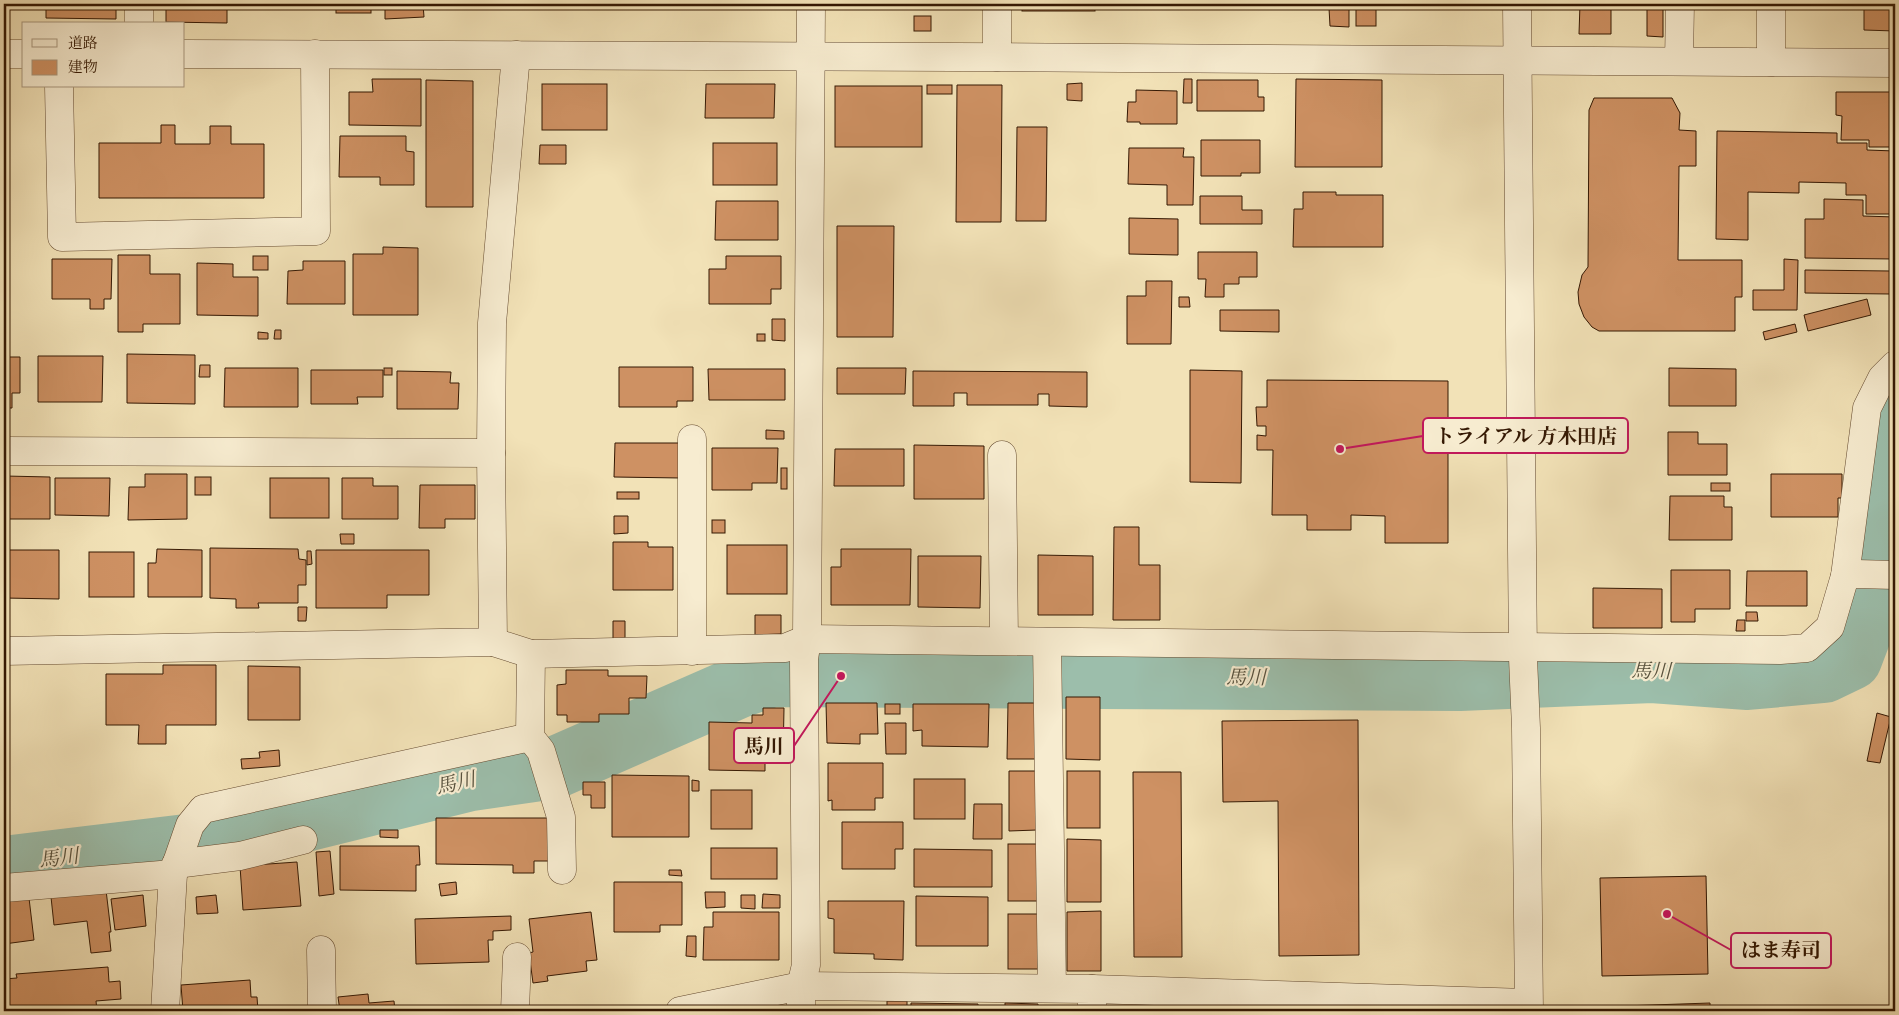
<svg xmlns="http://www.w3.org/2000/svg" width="1899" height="1015" font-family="'Sorts Mill Goudy','Noto Serif JP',serif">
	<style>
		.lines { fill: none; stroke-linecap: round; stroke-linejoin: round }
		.river { stroke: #9cbeab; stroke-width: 62 }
		.building { fill: #ce9163; stroke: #341803 }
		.minor-casing { stroke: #644a30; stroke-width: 29 }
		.minor { stroke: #f7ecd0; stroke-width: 28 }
		.labels { text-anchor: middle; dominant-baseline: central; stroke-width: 4.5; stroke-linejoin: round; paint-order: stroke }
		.water-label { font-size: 20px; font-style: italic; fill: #58523e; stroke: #f7ecd0 }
		.leader { fill: none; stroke: #c2185b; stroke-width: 2 }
		.callout-dot { fill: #c2185b; stroke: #f7ecd0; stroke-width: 2 }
		.callout { fill: #f7ecd0; stroke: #c2185b; stroke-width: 2 }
		.callout-label { font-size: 20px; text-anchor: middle; font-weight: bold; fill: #341803 }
	</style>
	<rect width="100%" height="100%" fill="#f2e2b7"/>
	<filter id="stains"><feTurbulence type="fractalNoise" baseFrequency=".004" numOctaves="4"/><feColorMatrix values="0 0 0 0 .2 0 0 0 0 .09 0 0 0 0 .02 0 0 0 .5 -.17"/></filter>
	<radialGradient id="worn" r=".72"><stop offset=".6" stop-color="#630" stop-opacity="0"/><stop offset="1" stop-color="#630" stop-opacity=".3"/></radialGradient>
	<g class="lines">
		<path class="river" d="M4 867 228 840 471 780 554 768 739 687 772 676 1460 680 1652 672 1748 679 1824 672 1851 659 1862 630 1895 422"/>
	</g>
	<g class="building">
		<path d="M4 4H33V7L4 8Z"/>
		<path d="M46 4H116V19L46 18Z"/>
		<path d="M166 4H227V23L166 22Z"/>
		<rect x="336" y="4" width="35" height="9"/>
		<path d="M385 4H423L424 17 385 19Z"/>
		<rect x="1022" y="4" width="73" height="7"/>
		<rect x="1392" y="4" width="6" height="5"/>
		<path d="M1580 4H1611V34H1579Z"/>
		<path d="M1647 4H1663V37L1647 36Z"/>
		<path d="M1864 4H1895V31L1864 30Z"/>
		<path d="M1329 8 1349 9V27L1330 26Z"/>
		<rect x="1356" y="9" width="20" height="17"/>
		<rect x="914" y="16" width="17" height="15"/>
		<path d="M372 79H421V126L349 125V92H373Z"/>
		<path d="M1184 79H1192V103H1183Z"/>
		<path d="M1296 79 1382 80V167H1295Z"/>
		<path d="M426 80 473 81V207H426Z"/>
		<path d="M1197 80H1258V97H1264V111H1197Z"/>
		<path d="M1082 83V101L1067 100V84Z"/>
		<rect x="542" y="84" width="65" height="46"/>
		<path d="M706 84H775L774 118H705Z"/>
		<rect x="927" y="85" width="25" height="9"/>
		<path d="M957 85H1002L1001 222H956Z"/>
		<rect x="835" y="86" width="87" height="61"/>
		<path d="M1136 90 1177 91V124H1140V122H1127L1128 102H1136Z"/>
		<path d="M1836 92H1895V147H1869V140H1841L1842 116 1836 115Z"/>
		<path d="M1594 98H1672L1680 113 1679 130 1696 131V166H1679L1678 260H1742V297H1735V331H1599L1592 327 1584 317 1579 304 1578 292 1582 275 1588 267 1589 110Z"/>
		<path d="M161 125H175V144H210V126H231V144H264V198H99V143H161Z"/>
		<path d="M1017 127H1047L1046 221H1016Z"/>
		<path d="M1717 131 1837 133V143H1867V150L1895 151V214H1866V195H1846V183L1799 182V193L1748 192V240L1716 239Z"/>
		<path d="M340 136H406V151L414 152V185H380V177H339Z"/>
		<path d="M1201 140H1260V173H1241V176H1201Z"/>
		<rect x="713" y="143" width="64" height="42"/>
		<path d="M540 145H566V164H539Z"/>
		<path d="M1129 148H1184L1183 157H1194L1193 205H1167V185L1128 184Z"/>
		<path d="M1303 192H1336V195H1383V247H1293L1294 209H1303Z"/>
		<path d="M1200 196H1242V210H1262V224H1200Z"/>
		<path d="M1824 199 1863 200V216L1895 217 1894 259 1805 258V219H1824Z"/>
		<path d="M716 201H778V240H715Z"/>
		<path d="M1129 218 1178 219V255L1129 254Z"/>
		<path d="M837 226H894L893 337H837Z"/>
		<path d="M383 247 418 248V315H353V254H383Z"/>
		<path d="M1198 252H1257V277H1239V284H1224V297H1205L1206 279H1198Z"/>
		<path d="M118 255H150V274H180V324H143V332H118Z"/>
		<rect x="253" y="256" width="15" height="14"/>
		<path d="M726 256H781V289H771V304H709V269H726Z"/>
		<path d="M52 259H112L111 299H104V309H90V299H52Z"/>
		<path d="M1784 259 1798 260 1797 310H1753V290H1784Z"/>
		<path d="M303 261H345V304H287L288 271 303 270Z"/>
		<path d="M197 263 233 264V277H258V316L197 315Z"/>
		<path d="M1805 270 1890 271V294L1805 293Z"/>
		<path d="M1146 281H1172L1171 344H1127V296H1146Z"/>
		<path d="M1179 297H1189L1190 307H1179Z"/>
		<path d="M1867 299 1871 315 1808 331 1804 315Z"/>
		<path d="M1220 310H1279V332L1220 331Z"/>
		<path d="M772 319H785V341L772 340Z"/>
		<path d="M1795 324 1797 332 1765 340 1763 332Z"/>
		<path d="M275 330H281V339H274Z"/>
		<path d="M258 332 268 333V339H258Z"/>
		<rect x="757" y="334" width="8" height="7"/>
		<path d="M127 354 195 355V404L127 403Z"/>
		<path d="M38 356H103L102 402H38Z"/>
		<path d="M4 357H20V393H12V408H4Z"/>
		<path d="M200 365H210V377H199Z"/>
		<path d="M619 367H693V401H677V407H619Z"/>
		<path d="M225 368H298V407H224Z"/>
		<rect x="384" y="368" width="8" height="7"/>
		<path d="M837 368H906L905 394H837Z"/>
		<path d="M1669 368 1736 369V406H1669Z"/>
		<path d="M708 369H785V400H709Z"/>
		<path d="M311 370H383V397H357L358 404H311Z"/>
		<path d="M1190 370 1242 371 1241 483 1190 482Z"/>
		<path d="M397 371 451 372 450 383H459L458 409H397Z"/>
		<path d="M913 371 1087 372V407L1049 406V394H1038V405H967V393H954V406H913Z"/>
		<path d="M1267 380 1448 381V543H1385V516L1351 515V530H1307V515H1272L1273 450H1257V435L1266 436V426H1257L1256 407H1267Z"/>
		<path d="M766 430 784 431V439H766Z"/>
		<path d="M1668 432H1698V444H1727V475H1668Z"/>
		<path d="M615 443H681V478L614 477Z"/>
		<path d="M914 445 984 446V499H914Z"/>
		<path d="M712 448H778L777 483H752V490H712Z"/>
		<path d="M835 449H904V486H834Z"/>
		<rect x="781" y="468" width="6" height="21"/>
		<path d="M145 474H187V519L128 520 129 487H145Z"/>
		<path d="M1771 474H1842V498H1838V517H1771Z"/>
		<path d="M5 476 50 477V519H4Z"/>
		<rect x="195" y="477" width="16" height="18"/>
		<path d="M55 478H110L109 516 55 515Z"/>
		<rect x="270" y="478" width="59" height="40"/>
		<path d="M342 478H373V486H398V519H342Z"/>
		<rect x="1711" y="483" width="19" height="8"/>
		<path d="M420 485H475V519H445V528H419Z"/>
		<rect x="617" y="492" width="22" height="7"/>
		<path d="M1670 496H1724V507H1732V540H1669Z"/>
		<path d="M614 516H628V533L614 534Z"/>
		<rect x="712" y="520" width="13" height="13"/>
		<path d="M1114 527H1139V565H1160V620H1113Z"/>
		<path d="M340 534H354V544H341Z"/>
		<path d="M613 542H648V547H673V590H613Z"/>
		<rect x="727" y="545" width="60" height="49"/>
		<path d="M210 548 298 549 299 559 306 560V585H298V603H258L259 608H236V599L210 598Z"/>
		<path d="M157 549 202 550V597H148V563H156Z"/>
		<path d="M841 549H911L910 605H831V567H841Z"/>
		<path d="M4 550H59V599L4 598Z"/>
		<path d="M316 550H429V595H387V608H316Z"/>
		<path d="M307 551H311L312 564 307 565Z"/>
		<rect x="89" y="552" width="45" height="45"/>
		<path d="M1038 555 1093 556V615H1038Z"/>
		<path d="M918 556H981L980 608 918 607Z"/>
		<path d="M1671 570H1730V609H1695V622H1671Z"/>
		<path d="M1747 571H1807V606H1746Z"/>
		<path d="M1593 588 1662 589V628H1593Z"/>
		<path d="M298 607H307L306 621H298Z"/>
		<path d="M1746 612H1757L1758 621H1746Z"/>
		<path d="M755 615H781V634L755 635Z"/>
		<path d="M1737 620H1745V631H1736Z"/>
		<path d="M613 621H625V638L613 639Z"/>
		<path d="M163 665H216V725H166V744H138L139 725H106V674H163Z"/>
		<path d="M248 666 300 667V720H248Z"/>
		<path d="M566 670H608V676H647L646 698H629V714H599V722H567V715H557V685L566 684Z"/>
		<path d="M1066 697H1100V760L1066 759Z"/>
		<path d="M826 703H877L878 734H860V744L827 743Z"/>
		<path d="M1008 703H1040V759H1007Z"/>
		<rect x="885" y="704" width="15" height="10"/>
		<path d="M913 704H989L988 747 922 746V730L913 731Z"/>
		<path d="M763 708H784L783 761H765V771L709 770V722L752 723V715H763Z"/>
		<path d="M1877 713 1891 717 1880 763 1867 761Z"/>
		<path d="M1358 720 1359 955 1279 956 1278 801 1223 802 1222 721Z"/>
		<path d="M885 723H906V754H886Z"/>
		<path d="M279 750 280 766 242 769 241 759 260 758 259 752Z"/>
		<path d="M828 763H883V798H875V810H832V800L828 801Z"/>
		<path d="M1009 771H1038L1037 830 1009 831Z"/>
		<rect x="1067" y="771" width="33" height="57"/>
		<path d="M1133 772H1181L1182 957H1134Z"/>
		<path d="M612 775 689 776V837H612Z"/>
		<rect x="914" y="779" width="51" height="40"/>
		<path d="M692 780 699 781V791H692Z"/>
		<path d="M583 782H605V808H591V795H583Z"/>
		<rect x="711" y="790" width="41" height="39"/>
		<path d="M974 804H1002V839H973Z"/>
		<path d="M436 818H553V861H534V873H513V865L436 864Z"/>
		<path d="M842 822H903V849H895V869H842Z"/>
		<path d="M380 830H398V838L380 837Z"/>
		<path d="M1067 839 1101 840V902H1067Z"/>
		<rect x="1008" y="844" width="31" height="57"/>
		<path d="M340 846H419L420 865H416V891L340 890Z"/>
		<rect x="711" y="848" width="66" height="31"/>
		<path d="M914 849 992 850V887H914Z"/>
		<path d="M330 851 334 894 319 896 316 852Z"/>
		<path d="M297 862 301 906 243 910 240 866Z"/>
		<path d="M669 870H681L682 876 669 875Z"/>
		<path d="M1706 876 1708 974 1602 976 1600 878Z"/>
		<path d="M456 882 457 894 441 896 439 884Z"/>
		<path d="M614 882H682V925H660V932H614Z"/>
		<path d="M106 890 111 932H109L111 951 91 953 87 921 54 925 51 897Z"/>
		<path d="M705 892H725V907L706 908Z"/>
		<path d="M763 894 780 895V908H762Z"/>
		<path d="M143 895 146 926 115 930 111 899Z"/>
		<path d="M216 895 218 913 197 914 196 897Z"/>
		<path d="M741 895H755V909L741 908Z"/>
		<path d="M916 896 988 897V946H916Z"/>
		<path d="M29 898 34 940 4 944V901Z"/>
		<path d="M828 901H904L903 960 874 959V954L834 953V919L828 918Z"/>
		<path d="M1101 911V971H1067V912Z"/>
		<path d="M591 912 597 960 586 961 587 971 547 976 548 981 533 983 529 953 533 952 529 919Z"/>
		<path d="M713 912H779V960H703L704 927H713Z"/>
		<rect x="1008" y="914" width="30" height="55"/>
		<path d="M511 916V930L493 931V940H488L489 962 416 964 415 919Z"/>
		<path d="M687 936H696V957L686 956Z"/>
		<path d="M108 967 109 982 120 981 121 999 96 1001 97 1011H4V979L17 978 16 974Z"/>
		<path d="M250 980 251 997H257L258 1011H183L181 985Z"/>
		<path d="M368 994 369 1003 394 1001 395 1011 411 1009V1011H340L338 997Z"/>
		<rect x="887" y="1001" width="20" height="10"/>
		<path d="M911 1003 978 1004V1011H911Z"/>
		<path d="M1005 1003 1038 1004V1011H1005Z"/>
		<path d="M1710 1003V1011H1593V1007Z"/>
		<path d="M825 1007H880L879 1011H825Z"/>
		<path d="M1140 1010 1179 1011H1140Z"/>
	</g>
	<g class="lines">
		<defs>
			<g id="minor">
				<path d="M139 4V24"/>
				<path d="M1517 4 1523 658 1526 728 1529 1011"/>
				<path d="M4 54H24"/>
				<path d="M184 54C754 54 1325 60 1895 63"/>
				<path d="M997 57V4"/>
				<path d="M1679 61 1680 4"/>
				<path d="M1771 62V4"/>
				<path d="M59 86 62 237 316 231 315 54"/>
				<path d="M692 439V651"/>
				<path d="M4 451 491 453"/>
				<path d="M1002 455 1004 641"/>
				<path d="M1845 576 1856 574 1895 575"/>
				<path d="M493 642 531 654 785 648 807 639 1780 650 1807 648 1830 627 1845 576 1867 408 1882 378 1895 365"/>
				<path d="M1047 642 1052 988"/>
				<path d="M4 651 493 642 491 453 492 323 516 55"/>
				<path d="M531 654 530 737 541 751 561 817 562 870"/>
				<path d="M176 864 240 856 303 840"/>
				<path d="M173 874 190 825 203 809 530 737"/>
				<path d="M4 888 173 874 165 1011"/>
				<path d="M321 950 322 1011"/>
				<path d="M1092 989 1528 1003"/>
				<path d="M515 1011 517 957"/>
				<path d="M680 1011 801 986 1092 989V1011"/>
				<path d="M801 1011V986L806 965 804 659 807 639 811 4"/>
			</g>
		</defs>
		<use href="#minor" class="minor-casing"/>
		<use href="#minor" class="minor"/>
	</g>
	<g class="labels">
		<g class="water-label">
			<text transform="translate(1651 673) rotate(1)">馬川</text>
			<text x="1246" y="679">馬川</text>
			<text transform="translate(456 785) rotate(-13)">馬川</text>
			<text transform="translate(59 860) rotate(-7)">馬川</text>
		</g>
	</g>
	<path class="leader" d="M1340 449L1423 436M841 676L794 746M1667 914L1731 950"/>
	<g class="callout-dot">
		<circle cx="1340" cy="449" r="5"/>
		<circle cx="841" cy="676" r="5"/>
		<circle cx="1667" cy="914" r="5"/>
	</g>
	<g class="callout">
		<rect x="1423" y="418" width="205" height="35" rx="5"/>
		<rect x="734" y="728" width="60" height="35" rx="5"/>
		<rect x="1731" y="933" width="100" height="35" rx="5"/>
	</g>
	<g class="callout-label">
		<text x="1526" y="443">トライアル 方木田店</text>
		<text x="764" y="753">馬川</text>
		<text x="1781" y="957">はま寿司</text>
	</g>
	<rect width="1899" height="1015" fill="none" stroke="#f2e2b7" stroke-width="20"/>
	<rect x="5" y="5" width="1889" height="1005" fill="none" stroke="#341803" stroke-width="2.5"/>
	<rect x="10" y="10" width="1879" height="995" fill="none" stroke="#341803"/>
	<rect x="22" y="22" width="162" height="65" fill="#f7ecd0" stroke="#a9977e"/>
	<rect x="32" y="39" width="25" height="8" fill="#f7ecd0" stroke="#a9977e"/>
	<text x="68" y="48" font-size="15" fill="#341803">道路</text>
	<rect x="32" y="60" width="25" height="15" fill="#ce9163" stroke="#a9977e"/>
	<text x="68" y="72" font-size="15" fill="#341803">建物</text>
	<rect width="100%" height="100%" filter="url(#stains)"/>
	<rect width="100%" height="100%" fill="url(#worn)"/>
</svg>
